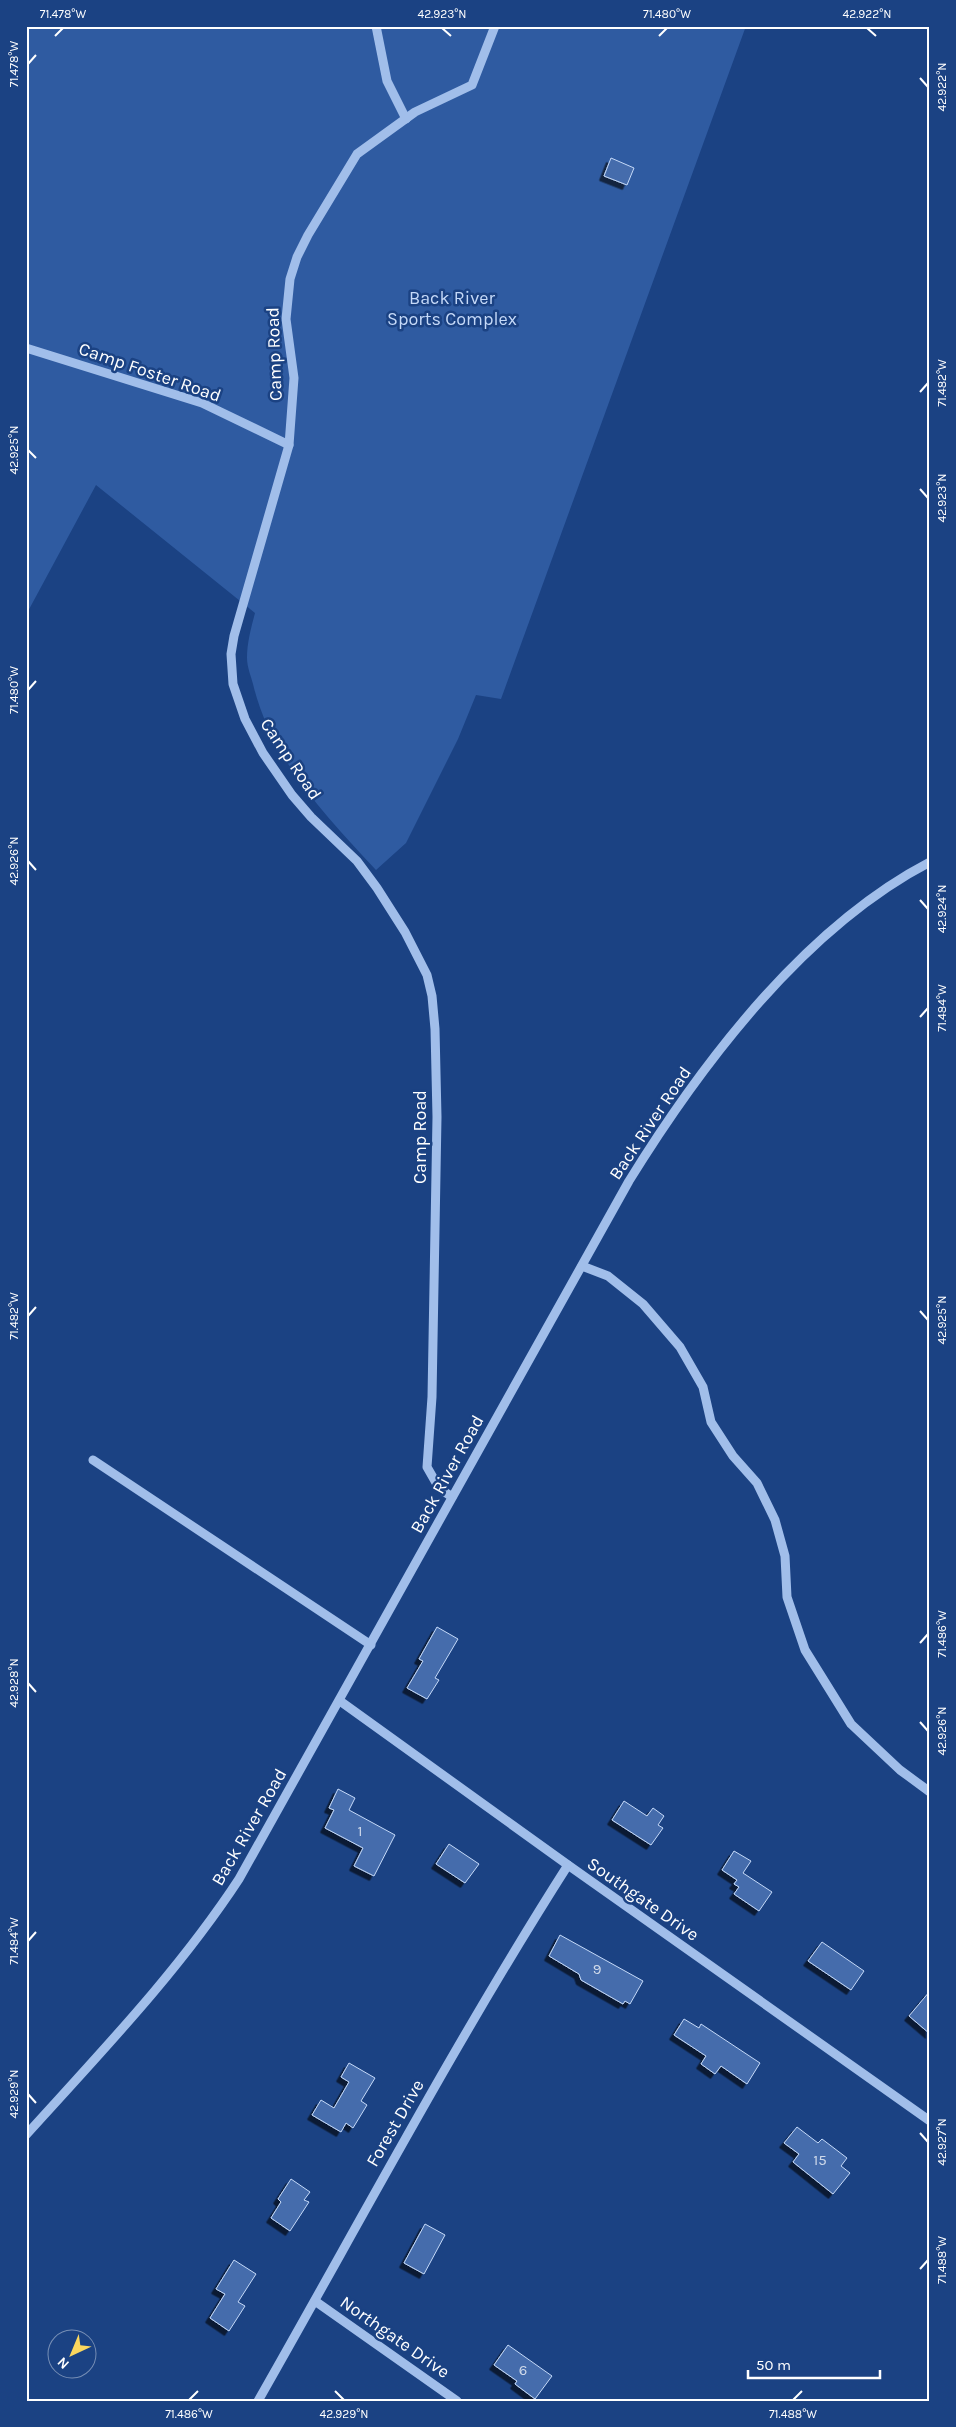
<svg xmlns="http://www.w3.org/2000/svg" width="956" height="2427" font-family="Karla,sans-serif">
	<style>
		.green { fill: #2f5ba1 }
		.building { fill: #446cac; stroke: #c5d9f8; filter: url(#shadow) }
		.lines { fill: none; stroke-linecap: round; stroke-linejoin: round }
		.minor { stroke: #a1beea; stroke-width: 9 }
		.ticks { fill: none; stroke: #fff; stroke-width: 2 }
		.labels { text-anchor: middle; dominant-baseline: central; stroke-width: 5; stroke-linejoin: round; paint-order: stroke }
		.number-label { font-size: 15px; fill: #d0daea }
		.park-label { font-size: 18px; fill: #c5d9f8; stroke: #1b4283 }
		.street-label { font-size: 18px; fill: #fff; stroke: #1b4283 }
		.neatline { fill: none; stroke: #fff; stroke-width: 2 }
		.ticks-label { font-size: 12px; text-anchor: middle; fill: #fff }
	</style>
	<defs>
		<filter id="shadow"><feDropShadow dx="-4.5" dy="4.5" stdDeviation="0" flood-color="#0009"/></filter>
	</defs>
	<rect width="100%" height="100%" fill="#1b4283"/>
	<path class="green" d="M26 26H746L501 699 476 695 458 739 406 843 376 870C325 815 271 759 253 684 251 676 247 667 247 658 247 643 251 628 255 613L96 485 26 615Z"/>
	<g class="building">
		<path d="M611 158 634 168 627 185 604 176Z"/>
		<path d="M437 1627 458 1639 435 1678 439 1680 427 1699 407 1688 423 1661 419 1659Z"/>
		<path d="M338 1789 355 1798 349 1810 395 1835 374 1876 354 1866 363 1848 325 1828 334 1810 329 1808Z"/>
		<path d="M624 1801 647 1816 653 1808 664 1816 658 1825 663 1828 651 1845 612 1820Z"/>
		<path d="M449 1844 479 1864 465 1883 436 1864Z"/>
		<path d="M734 1851 751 1861 743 1873 772 1892 759 1911 734 1894 739 1887 734 1884 737 1880 722 1870Z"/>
		<path d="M560 1935 643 1981 630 2004 625 2001 623 2004 581 1980 579 1974 549 1956Z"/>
		<path d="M822 1942 864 1971 851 1990 808 1961Z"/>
		<path d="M930 1991V2034L909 2016Z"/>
		<path d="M684 2019 699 2028 701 2024 760 2063 747 2084 721 2066 715 2074 701 2064 706 2056 674 2035Z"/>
		<path d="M349 2063 375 2078 361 2101 367 2105 353 2128 346 2123 341 2132 312 2115 321 2100 334 2108 349 2082 341 2077Z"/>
		<path d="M797 2127 818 2143 822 2139 847 2158 841 2166 850 2173 833 2194 793 2162 799 2154 784 2143Z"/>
		<path d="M291 2179 310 2192 304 2200 309 2202 290 2231 271 2218 281 2202 278 2199Z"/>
		<path d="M425 2224 445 2235 424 2274 404 2263Z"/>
		<path d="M234 2260 256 2274 238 2302 245 2306 229 2331 210 2318 225 2294 216 2289Z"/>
		<path d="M508 2345 552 2376 535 2399 515 2384 517 2381 494 2365Z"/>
	</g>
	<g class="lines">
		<g class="minor">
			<path d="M376 26 387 81 406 119"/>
			<path d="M26 348 202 403 289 445"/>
			<path d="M582 1266 608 1276 643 1304 680 1347 703 1387 711 1422 733 1456 757 1483 775 1520 785 1556 787 1597 805 1650 851 1724 900 1770 930 1792"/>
			<path d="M93 1460 371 1645"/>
			<path d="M452 1497 439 1488 427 1467 432 1397 437 1117 435 1029 432 996 427 975 405 932 377 888 357 861 311 817 292 795 263 753 245 719 233 684 231 654 234 636 289 445 294 378 286 319 290 279 297 257 308 235 357 154 415 112 472 85 495 26"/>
			<path d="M340 1701 568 1865 930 2121"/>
			<path d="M26 2135C101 2052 178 1972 239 1879L629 1181C702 1063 805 927 930 862"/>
			<path d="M315 2301 457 2401"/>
			<path d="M258 2401C360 2222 457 2039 568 1865"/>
		</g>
	</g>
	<path class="ticks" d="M442 28 451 36M867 28 876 36M55 36 63 28M659 36 667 28M28 64 36 55M920 78 928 87M920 392 928 383M28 450 36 458M920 489 928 498M28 690 36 681M28 861 36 870M920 900 928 909M920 1017 928 1008M920 1311 928 1320M28 1316 36 1307M920 1643 928 1634M28 1683 36 1692M920 1722 928 1731M28 1941 36 1932M28 2094 36 2103M920 2133 928 2142M920 2269 928 2260M335 2391 344 2400M189 2400 198 2391M793 2400 802 2391"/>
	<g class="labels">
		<g class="number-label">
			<text x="360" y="1831">1</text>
			<text x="597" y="1969">9</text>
			<text x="820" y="2160">15</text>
			<text x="523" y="2370">6</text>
		</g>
		<g class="park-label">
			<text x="452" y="298">Back River<tspan x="452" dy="21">Sports Complex</tspan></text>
		</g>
		<g class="street-label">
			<text transform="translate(274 354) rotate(-92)">Camp Road</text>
			<text transform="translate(150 372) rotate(19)">Camp Foster Road</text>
			<text transform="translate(291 759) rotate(56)">Camp Road</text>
			<text transform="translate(650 1123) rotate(-56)">Back River Road</text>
			<text transform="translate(420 1137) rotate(-90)">Camp Road</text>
			<text transform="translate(447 1474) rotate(-61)">Back River Road</text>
			<text transform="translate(249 1827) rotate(-60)">Back River Road</text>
			<text transform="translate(643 1899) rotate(35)">Southgate Drive</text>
			<text transform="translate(395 2123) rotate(-60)">Forest Drive</text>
			<text transform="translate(395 2337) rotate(35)">Northgate Drive</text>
		</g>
	</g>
	<rect width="956" height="2427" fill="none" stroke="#1b4283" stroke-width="55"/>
	<g transform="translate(72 2354) rotate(224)"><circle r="24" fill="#1b4283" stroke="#768eb5"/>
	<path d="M0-4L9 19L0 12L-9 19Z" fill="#fbd75e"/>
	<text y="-8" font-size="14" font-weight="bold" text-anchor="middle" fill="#ffffff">N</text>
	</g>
	<path d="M748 2370v8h132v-8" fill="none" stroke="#ffffff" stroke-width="2.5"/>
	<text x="756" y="2370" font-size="15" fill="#ffffff" stroke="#1b4283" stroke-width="4" paint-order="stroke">50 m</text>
	<rect x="28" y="28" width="900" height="2372" class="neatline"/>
	<g class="ticks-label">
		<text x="63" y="18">71.478°W</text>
		<text x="442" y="18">42.923°N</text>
		<text x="667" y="18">71.480°W</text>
		<text x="867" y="18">42.922°N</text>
		<text transform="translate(14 64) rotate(-90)" y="4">71.478°W</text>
		<text transform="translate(942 87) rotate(-90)" y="4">42.922°N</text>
		<text transform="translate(942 383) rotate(-90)" y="4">71.482°W</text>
		<text transform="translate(14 450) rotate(-90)" y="4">42.925°N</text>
		<text transform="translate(942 498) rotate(-90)" y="4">42.923°N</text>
		<text transform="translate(14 690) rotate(-90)" y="4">71.480°W</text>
		<text transform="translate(14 861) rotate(-90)" y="4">42.926°N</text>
		<text transform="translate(942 909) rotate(-90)" y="4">42.924°N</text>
		<text transform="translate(942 1008) rotate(-90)" y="4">71.484°W</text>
		<text transform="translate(14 1316) rotate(-90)" y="4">71.482°W</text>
		<text transform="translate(942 1320) rotate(-90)" y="4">42.925°N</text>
		<text transform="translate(942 1634) rotate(-90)" y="4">71.486°W</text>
		<text transform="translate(14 1683) rotate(-90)" y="4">42.928°N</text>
		<text transform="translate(942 1731) rotate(-90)" y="4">42.926°N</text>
		<text transform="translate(14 1941) rotate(-90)" y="4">71.484°W</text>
		<text transform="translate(14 2094) rotate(-90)" y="4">42.929°N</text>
		<text transform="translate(942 2142) rotate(-90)" y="4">42.927°N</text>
		<text transform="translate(942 2260) rotate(-90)" y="4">71.488°W</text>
		<text x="189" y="2418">71.486°W</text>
		<text x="344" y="2418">42.929°N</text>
		<text x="793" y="2418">71.488°W</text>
	</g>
</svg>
